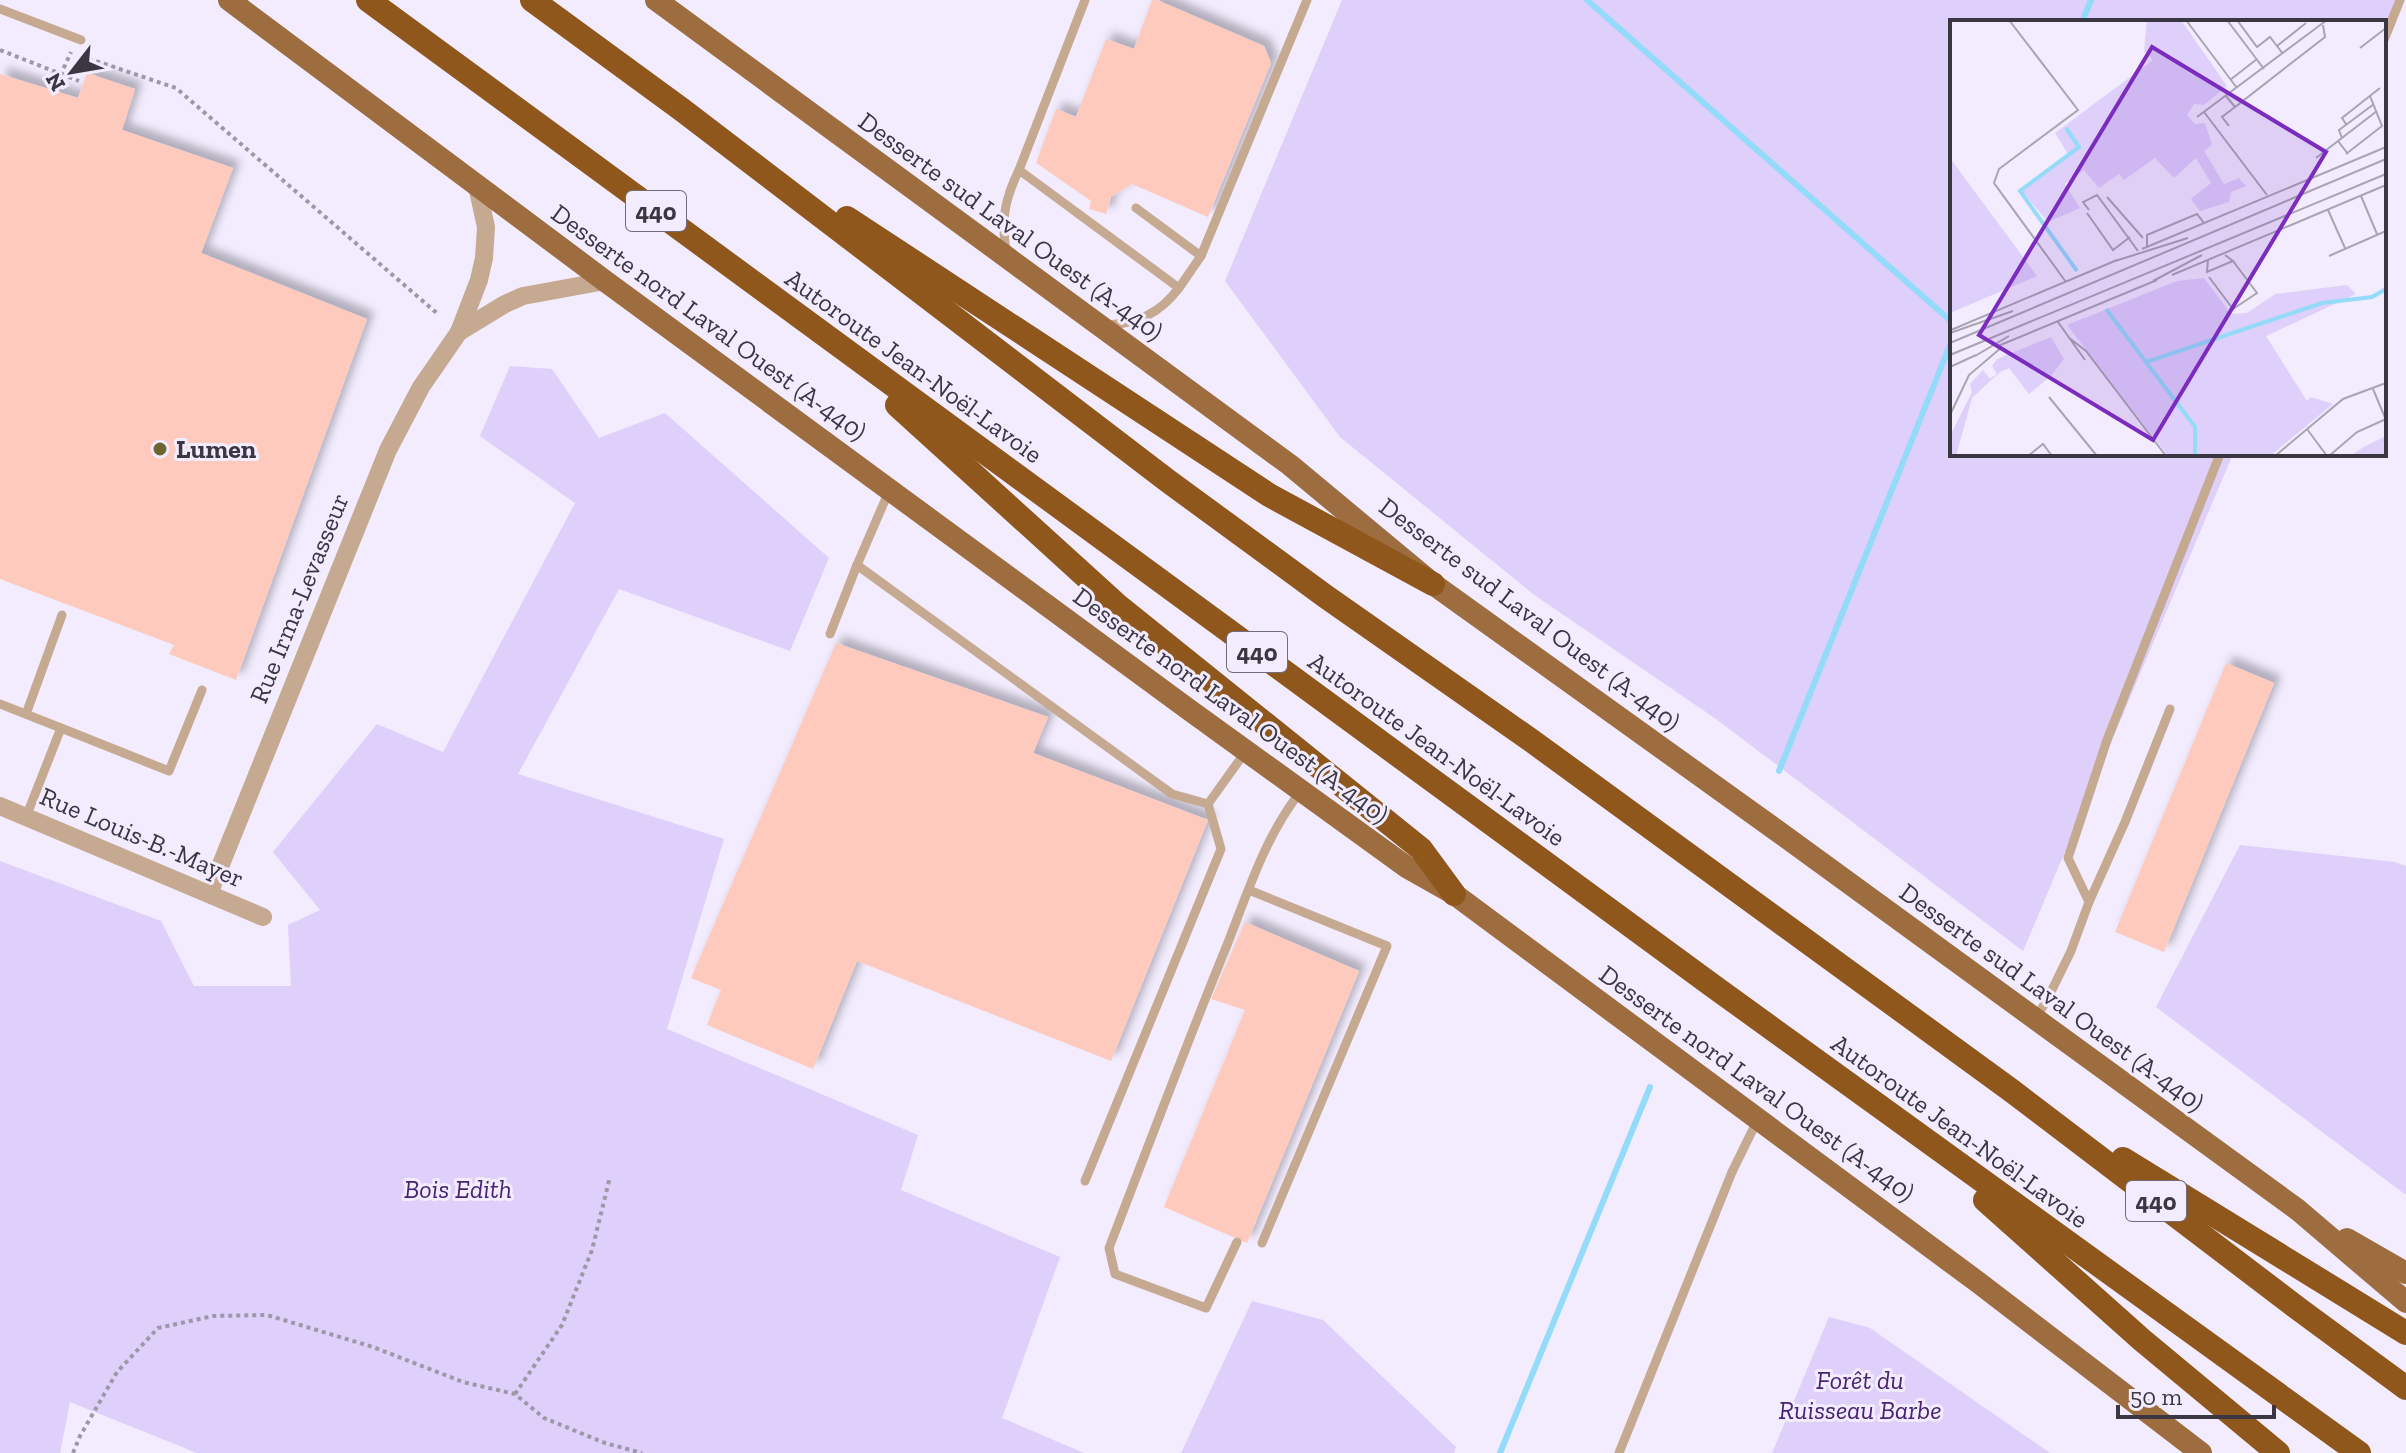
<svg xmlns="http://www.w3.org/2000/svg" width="2406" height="1453" font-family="'Zilla Slab',serif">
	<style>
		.green { fill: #decffb }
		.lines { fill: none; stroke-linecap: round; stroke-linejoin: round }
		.stream { stroke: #93dbf9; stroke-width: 6 }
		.building { fill: #fecabe; filter: url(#shadow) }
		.path { stroke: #9d98a6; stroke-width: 4; stroke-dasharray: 4 4; stroke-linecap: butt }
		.service { stroke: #c5a991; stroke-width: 9 }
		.minor { stroke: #c5a991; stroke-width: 18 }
		.primary { stroke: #9e6d3f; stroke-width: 22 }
		.motorway { stroke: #8f571b; stroke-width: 24 }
		.poi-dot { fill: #6d6632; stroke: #f2ecfe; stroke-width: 3 }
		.labels { text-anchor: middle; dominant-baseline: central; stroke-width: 6; stroke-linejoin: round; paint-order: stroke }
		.shield { fill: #f2ecfe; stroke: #726d7a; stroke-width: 2 }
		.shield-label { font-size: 24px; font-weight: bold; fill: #3b3742 }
		.street-label { font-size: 26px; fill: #3b3742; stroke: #f2ecfe }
		.poi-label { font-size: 26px; font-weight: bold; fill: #3b3742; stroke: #f2ecfe; text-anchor: start }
		.park-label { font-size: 26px; font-style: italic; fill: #482374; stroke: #f2ecfe }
		.inset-river { fill: none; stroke: #93dbf9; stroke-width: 4 }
		.inset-road { fill: none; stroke: #a9a4b3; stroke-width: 2 }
		.view { fill: #7b2cbf; fill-opacity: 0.15; stroke: #7b2cbf; stroke-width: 4 }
		.inset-edge { fill: none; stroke: #3b3742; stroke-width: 4 }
	</style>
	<defs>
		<filter id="shadow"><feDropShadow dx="7" dy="-7" stdDeviation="4" flood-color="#0004"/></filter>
	</defs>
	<rect width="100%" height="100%" fill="#f2ecfe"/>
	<g class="green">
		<path d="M1342 0H2397L2384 40V22H1952V454H2233L2023 951 1716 719 1533 594 1340 437 1225 281Z"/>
		<path d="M510 366 552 369 599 438 665 413 829 558 790 651 619 589 518 774 724 839 667 1029 918 1135 901 1190 1060 1257 1002 1418 1084 1453H197L70 1402 60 1453H0V861L161 921 194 986H291L288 925 320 910 273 852 377 724 443 752 575 503 480 436Z"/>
		<path d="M2240 845 2395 862 2406 866V1195L2156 1007Z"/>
		<path d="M1252 1301 1323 1320 1456 1447 1454 1453H1181Z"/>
		<path d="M1829 1317 1870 1328 2050 1453H1772Z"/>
	</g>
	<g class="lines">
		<g class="stream">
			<path d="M1587 0 1952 322"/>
			<path d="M2082 22 2091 0"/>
			<path d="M1779 771 1952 340"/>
			<path d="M1500 1453 1650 1087"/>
		</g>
	</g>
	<g class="building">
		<path d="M1152 0H1157L1264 46 1271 63 1208 217 1132 184 1111 197 1106 214 1089 209 1091 201 1036 163 1056 109 1076 117 1106 39 1134 49Z"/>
		<path d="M87 73 135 89 122 130 233 168 201 253 367 319 236 680 169 654 174 645 0 579V74L78 98Z"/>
		<path d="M836 643 1048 717 1033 753 1208 820 1111 1061 857 961 813 1069 707 1025 721 990 691 978Z"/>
		<path d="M2226 663 2274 683 2164 952 2115 932Z"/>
		<path d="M1245 922 1359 971 1247 1243 1164 1207 1245 1010 1211 999Z"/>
	</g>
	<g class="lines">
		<g class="path">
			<path d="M0 50 61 74 71 52"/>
			<path d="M81 56 176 88 439 315"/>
			<path d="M61 74 79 81"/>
			<path d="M515 1394 562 1325 592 1250 610 1177"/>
			<path d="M73 1453 80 1436 117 1372 158 1328 213 1316 267 1315 373 1347 463 1382 515 1394 544 1418 605 1443 642 1453"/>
		</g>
		<g class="service">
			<path d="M0 9 81 40"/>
			<path d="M2384 40 2400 0"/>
			<path d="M1019 170 1085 0"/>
			<path d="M1136 208 1201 256 1179 288"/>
			<path d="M1007 254C1000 222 1005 198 1019 170L1179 288C1160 313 1139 323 1108 325"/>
			<path d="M1201 256 1307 0"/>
			<path d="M889 491 857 565 1172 794 1208 804 1246 751"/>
			<path d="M830 634 857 565"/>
			<path d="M0 704 61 728 26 817"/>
			<path d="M26 714 62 615"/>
			<path d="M61 728 169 771 202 690"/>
			<path d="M1249 890 1387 946 1262 1243"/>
			<path d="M2089 902 2068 858 2107 740 2220 454"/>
			<path d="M2035 1019 2047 1000 2071 951 2089 902 2125 822 2170 709"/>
			<path d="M1085 1181 1221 849 1208 804"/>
			<path d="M1237 1242 1206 1308 1115 1274 1109 1248C1148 1147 1186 1045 1227 945 1248 892 1265 836 1301 791"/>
			<path d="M1619 1453 1732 1172 1758 1119"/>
		</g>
		<g class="minor">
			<path d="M459 332 505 304 523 296 605 281"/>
			<path d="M0 806 263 917"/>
			<path d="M209 894 388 450 421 387 459 332 479 280 484 258 486 227 477 186"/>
		</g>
		<g class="primary">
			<path d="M229 0 605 281 1188 709 1408 868 1454 894 1979 1283 2201 1453"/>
			<path d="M656 0 1290 465 1433 584 1776 830 2298 1210 2406 1302"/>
			<path d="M2347 1239 2406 1273"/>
		</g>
		<g class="motorway">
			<path d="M368 0 1713 986 2359 1453"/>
			<path d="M532 0 681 109 1168 481 1325 596 1532 741 2012 1091 2300 1310 2406 1388"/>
			<path d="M847 218 1269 495 1433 584"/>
			<path d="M897 405 1116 604 1421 849 1454 894"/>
			<path d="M2123 1159 2406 1333"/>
			<path d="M1985 1200 2142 1340 2278 1453"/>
		</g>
	</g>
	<circle class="poi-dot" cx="160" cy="449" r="8"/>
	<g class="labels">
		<g class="shield">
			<rect x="626" y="191" width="60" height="40" rx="6"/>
			<rect x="1227" y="632" width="60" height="40" rx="6"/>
			<rect x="2126" y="1181" width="60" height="40" rx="6"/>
		</g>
		<g class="shield-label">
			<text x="656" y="211">440</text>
			<text x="1257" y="652">440</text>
			<text x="2156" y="1201">440</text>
		</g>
		<g class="street-label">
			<text transform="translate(1011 226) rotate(36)">Desserte sud Laval Ouest (A-440)</text>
			<text transform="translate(709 322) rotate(36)">Desserte nord Laval Ouest (A-440)</text>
			<text transform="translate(914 366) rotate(36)">Autoroute Jean-Noël-Lavoie</text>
			<text transform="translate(299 598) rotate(-68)">Rue Irma-Levasseur</text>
			<text transform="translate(1530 614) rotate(37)">Desserte sud Laval Ouest (A-440)</text>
			<text transform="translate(1231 705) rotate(36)">Desserte nord Laval Ouest (A-440)</text>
			<text transform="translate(1437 749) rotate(36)">Autoroute Jean-Noël-Lavoie</text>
			<text transform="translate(142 837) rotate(23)">Rue Louis-B.-Mayer</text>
			<text transform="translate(2052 997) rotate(36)">Desserte sud Laval Ouest (A-440)</text>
			<text transform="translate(1757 1083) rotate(36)">Desserte nord Laval Ouest (A-440)</text>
			<text transform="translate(1960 1131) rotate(36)">Autoroute Jean-Noël-Lavoie</text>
		</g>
		<g class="poi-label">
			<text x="176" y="449">Lumen</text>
		</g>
		<g class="park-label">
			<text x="458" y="1189">Bois Edith</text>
			<text x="1860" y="1380">Forêt du<tspan x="1860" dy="30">Ruisseau Barbe</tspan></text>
		</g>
	</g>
	<g transform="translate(1950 20)">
		<rect width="436" height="436" fill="#f2ecfe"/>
		<path d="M197 0H231L277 66 254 85 244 84 237 95 245 104 255 103 262 125 254 131 274 164 289 158 296 166 281 172 279 182 250 191 241 179 261 163 246 138 224 158 205 138 174 160 169 154 149 168 134 150 115 164 130 188 98 202 71 170 118 134 105 113 203 40 194 31ZM0 138 87 256 0 293ZM254 258 281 294 297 293 325 274 397 265 406 274 316 316 357 381 361 377 383 384 320 436H218L117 305 227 261ZM101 317 114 339 101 356 79 374 59 348 50 352 22 378 6 436H0V416L22 372 20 364 33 350 40 359 47 354 42 346 47 339ZM436 416V436L402 435 412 428Z" fill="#decffb"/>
		<path class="inset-river" d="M116 108 129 127 70 171 127 251M156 289 245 407V436M196 342 372 283 422 277 436 269"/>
		<path class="inset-road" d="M59 0 128 90 49 149 44 163 116 262M236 0 287 68M277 0 314 49M287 0 307 27 320 17 327 26M410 28 436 8M333 34 327 26 356 3M280 60 307 39M276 76 285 87 375 17 373 5M254 92 317 175M247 97 377 0M396 104 392 98 430 68M279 106 272 97 285 87M392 118 389 110 424 84M396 134 432 106 420 76M398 134 388 121 427 91M366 138 388 121M411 176 427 214M157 177 193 218M139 190 133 182 147 175 188 231M378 190 395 228M137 193 163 230 180 217M197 227V215L247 194 254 203M192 229 436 127M379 236 436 211M258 240 257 252 283 241 275 235M165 241 238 218M222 255 436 165M259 257 283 289 307 273 283 241M203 261 252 235M108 302 135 340M1 310 167 240M0 313 63 291M118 317 136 331 216 436M0 323 436 139M48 326 207 260M0 335 436 154M25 336 59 316M0 347 26 335M423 369 436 400M99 377 147 436M0 395 19 355 52 327M357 409 377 436M78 436 93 424 102 436M325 436 393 379 436 363M379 436 407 412 436 399"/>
		<path class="view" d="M202 27 376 132 203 420 29 315Z"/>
		<rect width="436" height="436" class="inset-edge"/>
	</g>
	<g transform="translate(72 72) rotate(239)" stroke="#f2ecfe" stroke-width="6" paint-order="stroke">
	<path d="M0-6L14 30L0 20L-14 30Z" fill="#3b3742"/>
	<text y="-12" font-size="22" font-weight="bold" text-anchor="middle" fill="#3b3742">N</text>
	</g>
	<path d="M2118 1405v12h156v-12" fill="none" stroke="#3b3742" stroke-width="4"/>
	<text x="2130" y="1405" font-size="24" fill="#3b3742" stroke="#f2ecfe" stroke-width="6" paint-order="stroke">50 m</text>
</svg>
